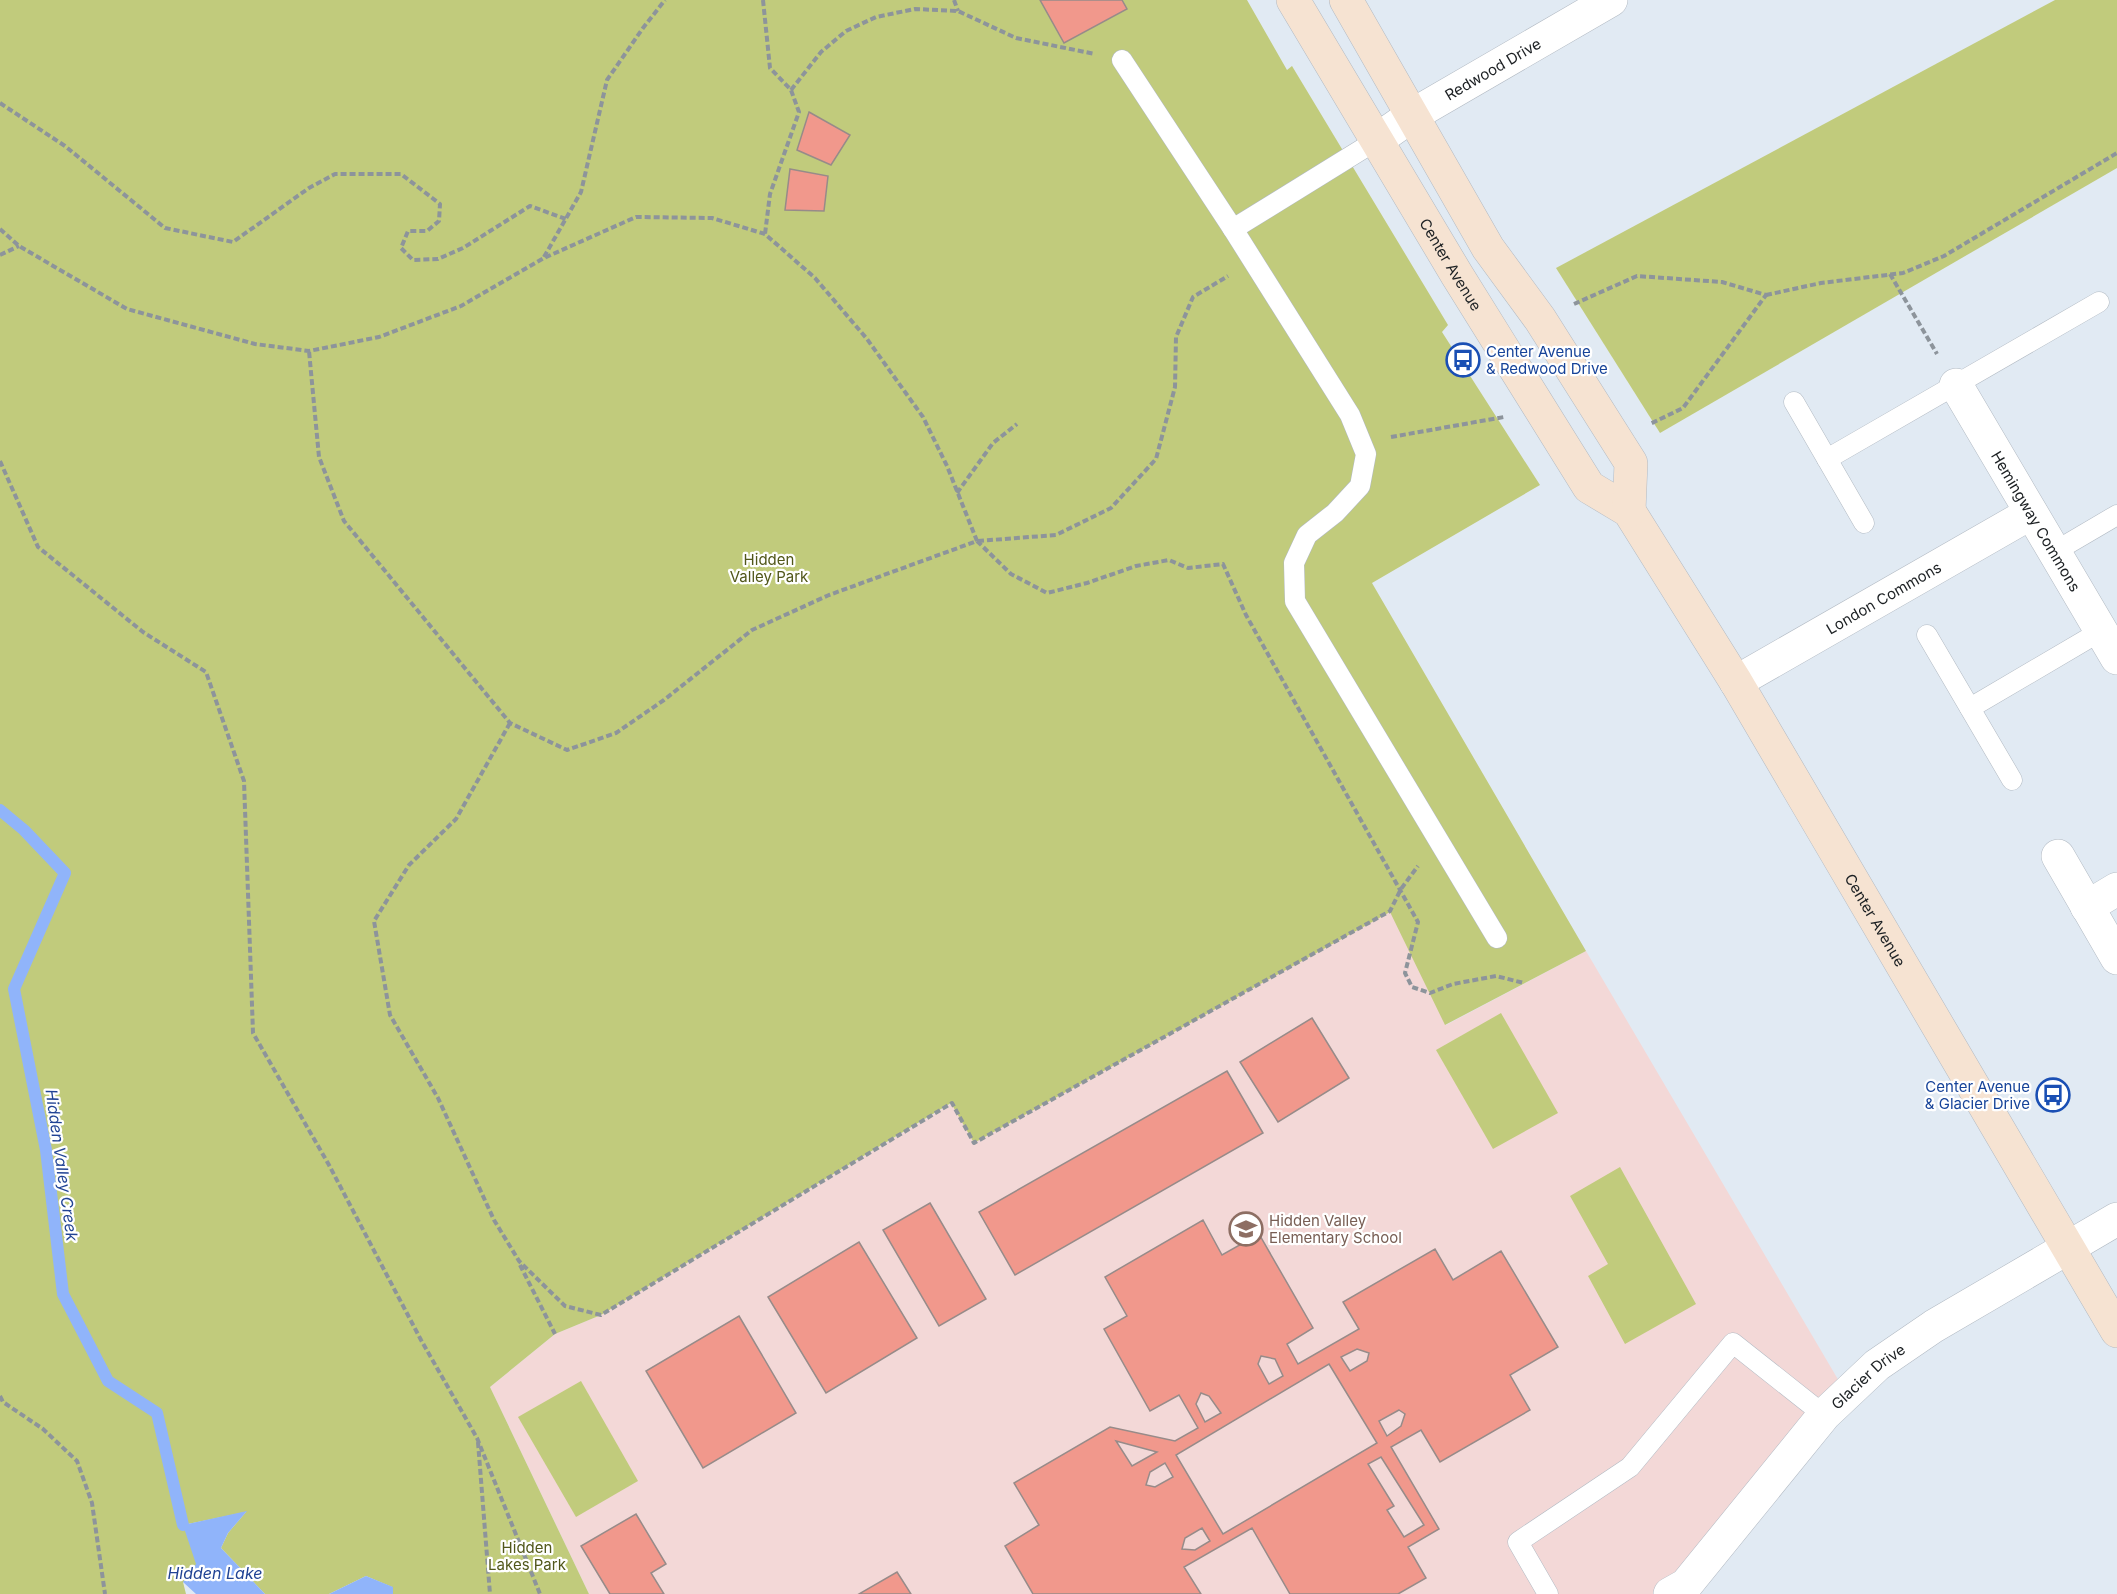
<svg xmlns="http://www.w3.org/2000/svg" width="2117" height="1594" font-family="Inter,sans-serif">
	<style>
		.education { fill: #f3d8d7 }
		.green { fill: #c1cb7c }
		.water { fill: #90b4fa }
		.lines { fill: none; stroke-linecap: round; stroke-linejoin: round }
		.stream { stroke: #90b4fa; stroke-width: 12 }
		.building { fill: #f1988c; stroke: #978b89; stroke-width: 1.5; fill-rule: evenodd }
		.lane-casing { stroke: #b2bac3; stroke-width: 21 }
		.street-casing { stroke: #b2bac3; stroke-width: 34 }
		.secondary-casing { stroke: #b2bac3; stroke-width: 34 }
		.path { stroke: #8d949b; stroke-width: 4; stroke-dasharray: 6 3; stroke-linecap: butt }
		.lane { stroke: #fff; stroke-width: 20 }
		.street { stroke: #fff; stroke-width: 33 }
		.secondary { stroke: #f6e3d2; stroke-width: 33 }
		.labels { text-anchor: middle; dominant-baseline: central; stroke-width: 4.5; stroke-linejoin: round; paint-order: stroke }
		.street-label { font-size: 15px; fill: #1c2023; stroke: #fff }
		.transit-label { font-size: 15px; fill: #164399; stroke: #fff; text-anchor: start }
		.park-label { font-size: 15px; fill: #51571a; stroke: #fff }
		.education-label { font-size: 15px; fill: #785e54; stroke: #fff; text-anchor: start }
		.water-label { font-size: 16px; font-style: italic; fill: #214394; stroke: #fff }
	</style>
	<rect width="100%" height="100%" fill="#e1eaf3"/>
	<path class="education" d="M1390 911 1446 1025 1586 951 1846 1393 1670 1594H589L490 1387 555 1334 601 1315 952 1103 974 1143Z"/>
	<g class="green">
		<path d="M0 0H1247L1287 70 1292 66 1448 325 1442 332 1540 485 1372 583 1586 951 1445 1025 1390 912 974 1143 951 1103 601 1315 555 1334 490 1387 589 1594H393L392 1587 366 1576 329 1594H265L221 1548 228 1533 246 1512 183 1525 218 1594 183 1582 186 1594H0Z"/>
		<path d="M2055 0H2117V168L1660 433 1556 268Z"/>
		<path d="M1501 1013 1558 1113 1493 1149 1436 1050Z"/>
		<path d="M1620 1167 1696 1304 1625 1344 1588 1276 1608 1264 1570 1196Z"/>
		<path d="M581 1381 638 1481 576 1517 518 1417Z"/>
	</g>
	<g class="water">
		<path d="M247 1511 228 1533 221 1548 265 1594H196L183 1582 196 1564 183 1525Z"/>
		<path d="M366 1576 393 1587V1594H329Z"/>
	</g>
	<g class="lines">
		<path class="stream" d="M0 810 24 830 65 873 14 989 46 1150 63 1294 108 1381 157 1413 183 1525"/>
	</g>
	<g class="building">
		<path d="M1040 0H1122L1127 9 1064 43Z"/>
		<path d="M809 112 850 135 831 165 797 150Z"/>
		<path d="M790 169 828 176 824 211 785 210Z"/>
		<path d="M1312 1018 1349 1078 1278 1122 1240 1062Z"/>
		<path d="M1227 1071 1263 1133 1015 1275 979 1212Z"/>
		<path d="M930 1203 986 1299 939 1326 883 1230Z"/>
		<path d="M1203 1220 1222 1255 1259 1234 1313 1328 1287 1344 1298 1364 1359 1329 1343 1302 1435 1249 1453 1280 1501 1251 1558 1347 1510 1375 1530 1410 1440 1462 1421 1430 1391 1447 1439 1529 1408 1547 1426 1578 1398 1594H1290L1252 1528 1184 1567 1201 1594H1033L1005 1546 1039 1525 1014 1483 1110 1427 1175 1441 1198 1428 1179 1395 1150 1411 1104 1329 1127 1316 1105 1277ZM1357 1349 1369 1353 1367 1361 1350 1371 1341 1357ZM1261 1356 1275 1359 1283 1376 1269 1384 1258 1364ZM1329 1364 1377 1443 1223 1534 1176 1455ZM1201 1393 1209 1396 1221 1413 1205 1422 1196 1404ZM1399 1410 1405 1414 1401 1426 1387 1436 1379 1421ZM1116 1441 1157 1452 1132 1466ZM1381 1457 1424 1525 1404 1537 1387 1510 1394 1506 1368 1464ZM1165 1463 1173 1477 1155 1487 1146 1485 1150 1472ZM1202 1528 1210 1541 1195 1550 1182 1549 1185 1538Z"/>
		<path d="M859 1242 917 1338 826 1393 768 1297Z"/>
		<path d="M739 1316 796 1413 703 1468 646 1371Z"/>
		<path d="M636 1514 666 1564 651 1573 664 1594H610L581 1546Z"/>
		<path d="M897 1572 911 1594H859Z"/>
	</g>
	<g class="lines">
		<defs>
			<g id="lane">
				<path d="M1122 60 1233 229 1350 415 1366 454 1360 486 1335 513 1307 535 1294 563 1295 601 1497 938"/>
				<path d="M1233 229 1377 140"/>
				<path d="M1794 402 1864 523"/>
				<path d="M1827 459 2099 302"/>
				<path d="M2054 552 2117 515"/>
				<path d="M1927 635 2012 780"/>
				<path d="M1970 708 2101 631"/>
				<path d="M1548 1594 1518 1542 1630 1467 1733 1343 1824 1415"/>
			</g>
			<g id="street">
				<path id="s1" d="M1377 140 1411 116 1611 0"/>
				<path id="s2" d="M1956 385 2117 658"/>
				<path id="s3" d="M1736 682 2031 513"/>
				<path d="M2058 856 2117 958"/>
				<path d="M2087 907 2117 889"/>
				<path id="s4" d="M1670 1594 1686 1585 1824 1415 1877 1365 1934 1326 2117 1219"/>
			</g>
			<g id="secondary">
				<path id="s5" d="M1293 0 1457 275 1589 487 1629 511 1736 682 2117 1331"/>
				<path d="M1346 0 1488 248 1540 319 1631 463 1629 511"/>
			</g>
		</defs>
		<use href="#lane" class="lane-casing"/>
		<use href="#street" class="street-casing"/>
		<use href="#secondary" class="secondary-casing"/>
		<g class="path">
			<path d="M763 0 770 68 791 90 799 112 770 194 765 234"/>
			<path d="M954 0 958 11"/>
			<path d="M791 90 821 52 846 31 876 17 915 9 958 11 1016 38 1095 54"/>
			<path d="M0 103 65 146 165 228 233 242 309 188 335 174H401L440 204 439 221 427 231H408L401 248 413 260 438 259 463 248 530 206 566 219"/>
			<path d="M0 229 19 246 127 309 255 344 309 351 379 337 461 306 544 258 636 217 712 218 765 234 815 278 867 339 923 417 947 466 977 541 829 595 752 630 664 700 616 733 567 750 510 723 344 521 319 457 309 351"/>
			<path d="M0 255 19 246"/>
			<path d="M544 257 581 192 607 80 643 28 665 0"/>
			<path d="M1890 274 1937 354"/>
			<path d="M1766 295 1821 283 1903 273 1944 256 2117 153"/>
			<path d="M1574 304 1637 276 1722 282 1766 295 1683 408 1650 424"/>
			<path d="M1391 437 1504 417"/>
			<path d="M0 461 38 547 143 632 206 672 244 781 253 1033 329 1165 421 1340 477 1438 540 1594"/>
			<path d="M957 493 993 443 1017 424"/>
			<path d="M977 541 1011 574 1047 593 1087 583 1136 566 1169 560 1188 568 1223 564 1246 615 1418 922 1405 973 1412 987 1430 993 1453 984 1496 976 1524 983"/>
			<path d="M978 541 1056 535 1111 508 1156 459 1175 387 1176 337 1193 297 1228 276"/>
			<path d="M510 723 456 819 409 865 374 921 390 1015 438 1098 494 1220 519 1261 565 1306 601 1315 952 1103 974 1143 1390 911 1401 889 1418 866"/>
			<path d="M520 1265 555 1334"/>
			<path d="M0 1396 3 1402 43 1429 77 1461 92 1503 105 1594"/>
			<path d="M478 1442 490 1594"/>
		</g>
		<use href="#lane" class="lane"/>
		<use href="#street" class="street"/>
		<use href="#secondary" class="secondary"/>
	</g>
	<defs>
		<symbol id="bus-ring" viewBox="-11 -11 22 22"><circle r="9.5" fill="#fff" stroke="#1a4fb4" stroke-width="1.5"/><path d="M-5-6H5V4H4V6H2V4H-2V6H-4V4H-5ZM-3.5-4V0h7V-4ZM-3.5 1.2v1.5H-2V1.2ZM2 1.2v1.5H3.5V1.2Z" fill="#1a4fb4"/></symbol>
		<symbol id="school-ring" viewBox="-11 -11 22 22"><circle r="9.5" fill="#fff" stroke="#8d6e63" stroke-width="1.5"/><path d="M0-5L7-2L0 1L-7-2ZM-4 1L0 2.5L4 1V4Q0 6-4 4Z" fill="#8d6e63"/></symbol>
	</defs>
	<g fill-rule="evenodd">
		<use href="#bus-ring" x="1444" y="341" width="38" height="38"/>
		<use href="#bus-ring" x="2034" y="1076" width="38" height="38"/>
		<use href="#school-ring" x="1227" y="1210" width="38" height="38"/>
	</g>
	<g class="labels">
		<g class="street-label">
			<text stroke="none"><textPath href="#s1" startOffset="136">Redwood Drive</textPath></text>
			<text stroke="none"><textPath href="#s5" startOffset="308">Center Avenue</textPath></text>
			<text stroke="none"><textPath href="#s2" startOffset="158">Hemingway Commons</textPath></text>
			<text stroke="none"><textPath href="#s3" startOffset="170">London Commons</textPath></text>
			<text stroke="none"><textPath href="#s5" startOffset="1094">Center Avenue</textPath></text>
			<text stroke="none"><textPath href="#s4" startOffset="296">Glacier Drive</textPath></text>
		</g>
		<g class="transit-label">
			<text x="1486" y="351">Center Avenue<tspan x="1486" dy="17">&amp; Redwood Drive</tspan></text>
			<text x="2030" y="1086" text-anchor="end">Center Avenue<tspan x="2030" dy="17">&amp; Glacier Drive</tspan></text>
		</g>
		<g class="park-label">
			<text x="769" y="559">Hidden<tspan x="769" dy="17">Valley Park</tspan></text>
			<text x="527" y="1547">Hidden<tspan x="527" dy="17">Lakes Park</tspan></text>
		</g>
		<g class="education-label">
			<text x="1269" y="1220">Hidden Valley<tspan x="1269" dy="17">Elementary School</tspan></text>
		</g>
		<g class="water-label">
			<text transform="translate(62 1165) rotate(82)">Hidden Valley Creek</text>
			<text x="215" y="1573">Hidden Lake</text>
		</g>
	</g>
</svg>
